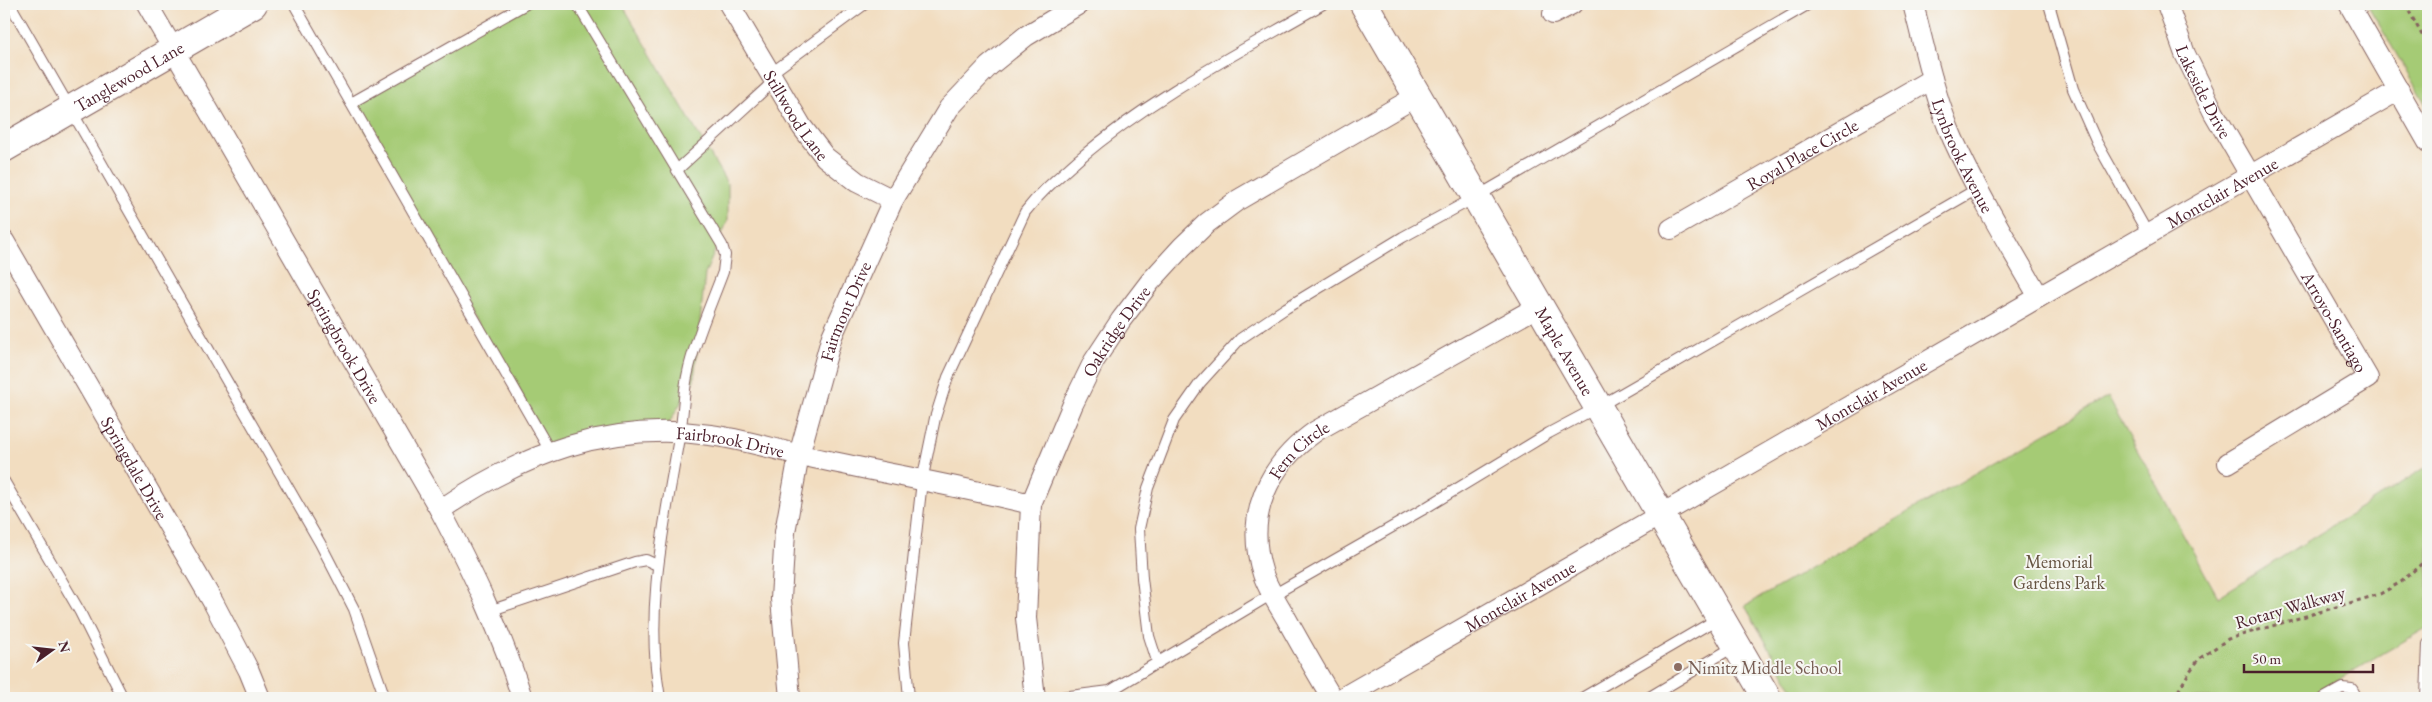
<svg xmlns="http://www.w3.org/2000/svg" width="2432" height="702" font-family="'EB Garamond',serif">
	<style>
		.green { fill: #a5cb75; stroke: #787550 }
		.lines { fill: none; stroke-linecap: round; stroke-linejoin: round }
		.lane-casing { stroke: #85625f; stroke-width: 12 }
		.street-casing { stroke: #85625f; stroke-width: 22 }
		.secondary-casing { stroke: #85625f; stroke-width: 30 }
		.path { stroke: #85625f; stroke-width: 3; stroke-dasharray: 4 4; stroke-linecap: butt }
		.lane { stroke: #fff; stroke-width: 10 }
		.street { stroke: #fff; stroke-width: 20 }
		.secondary { stroke: #fff; stroke-width: 28 }
		.education-dot { fill: #8d6e63; stroke: #f6f6f2; stroke-width: 2 }
		.labels { text-anchor: middle; dominant-baseline: central; stroke-width: 4; stroke-linejoin: round; paint-order: stroke }
		.street-label { font-size: 18px; fill: #4a1f2b; stroke: #f6f6f2 }
		.park-label { font-size: 18px; fill: #655341; stroke: #f6f6f2 }
		.education-label { font-size: 18px; fill: #785e54; stroke: #f6f6f2; text-anchor: start }
	</style>
	<rect width="100%" height="100%" fill="#f6f6f2"/>
	<filter id="ink" filterUnits="userSpaceOnUse"><feTurbulence type="fractalNoise" baseFrequency=".02" numOctaves="2"/><feDisplacementMap in="SourceGraphic" scale="10" xChannelSelector="R" yChannelSelector="G"/><feConvolveMatrix kernelMatrix="1 2 1 2 8 2 1 2 1" color-interpolation-filters="sRGB"/></filter>
	<filter id="wash" filterUnits="userSpaceOnUse"><feTurbulence type="fractalNoise" baseFrequency=".0096" numOctaves="4" result="noise"/><feDisplacementMap in="SourceGraphic" scale="20" xChannelSelector="R" yChannelSelector="G"/><feGaussianBlur stdDeviation="1.12" result="paint"/><feColorMatrix in="noise" values="0 0 0 0 0 0 0 0 0 0 0 0 0 0 0 0 0 1.4 0 .05"/><feComposite in="paint" operator="in"/></filter>
	<g filter="url(#wash)">
		<rect width="100%" height="100%" fill="#f2ddc0"/>
		<g class="green">
			<path d="M520 4H622L728 185V220L705 274 694 380 664 432 549 450 351 105Z"/>
			<path d="M2367 4H2428V108Z"/>
			<path d="M2108 397 2218 597 2428 466V627L2307 698H1798L1745 606Z"/>
		</g>
	</g>
	<g filter="url(#ink)">
		<g class="lines">
			<defs>
				<g id="lane">
					<path d="M10 4 320 543 354 609 385 698"/>
					<path d="M294 4 550 451"/>
					<path d="M577 4 722 245 725 255 723 272C712 302 694 342 688 372 683 392 684 412 680 432 665 521 644 608 660 698"/>
					<path d="M2049 4 2073 89 2097 143 2148 234"/>
					<path d="M770 74 865 4"/>
					<path d="M351 103 526 4"/>
					<path d="M677 170 774 81"/>
					<path d="M4 481 80 612 123 698"/>
					<path d="M1273 595 1422 510 1549 433 1598 407 1977 189"/>
					<path d="M489 611 635 562 646 560 657 565"/>
					<path d="M1158 664 1149 636 1142 578 1139 529 1148 488 1174 420 1200 383 1240 339 1286 308 1403 237 1476 197 1809 4"/>
					<path d="M909 698 904 643 922 481 935 418 948 377 1025 212C1041 191 1060 176 1079 159 1153 96 1240 52 1323 4"/>
					<path d="M1054 698 1110 691 1272 594"/>
					<path d="M1582 698 1719 618"/>
					<path d="M1648 698 1735 646"/>
					<path d="M2324 698 2342 688 2352 689 2357 698"/>
					<path d="M2426 698 2428 644"/>
				</g>
				<g id="street">
					<path id="s1" d="M147 4 440 510C472 571 502 633 522 698"/>
					<path id="s2" d="M729 4 802 127 825 157 857 182 893 200"/>
					<path id="s3" d="M1913 4C1925 49 1934 96 1953 139 1978 194 2009 245 2039 297"/>
					<path id="s4" d="M2167 4 2185 54 2214 113 2368 378 2228 463"/>
					<path d="M2349 4 2428 142"/>
					<path d="M1553 14 1572 4"/>
					<path id="s5" d="M1671 229 1932 79"/>
					<path id="s6" d="M4 241 213 602 249 671 260 698"/>
					<path id="s7" d="M440 510C523 454 608 421 710 435 748 440 786 453 824 460 893 475 963 487 1031 504"/>
					<path id="s8" d="M790 698 781 599 785 532 799 455 832 336 893 200 949 108 989 66 1026 36 1079 4"/>
					<path id="s9" d="M1035 698 1026 618 1031 504 1073 404 1094 361 1121 320 1150 282 1182 247 1207 223 1238 200 1417 96"/>
					<path id="s10" d="M1332 698C1316 672 1301 645 1286 618 1278 604 1268 589 1263 574 1244 515 1268 465 1316 431L1539 306"/>
					<path id="s11" d="M1342 698 2399 90"/>
				</g>
				<g id="secondary">
					<path id="s12" d="M1364 4 1767 698"/>
					<path id="s13" d="M4 148 253 4"/>
				</g>
			</defs>
			<use href="#lane" class="lane-casing"/>
			<use href="#street" class="street-casing"/>
			<use href="#secondary" class="secondary-casing"/>
			<g class="path">
				<path d="M2405 4 2428 46"/>
				<path d="M2174 698 2190 671 2200 658 2228 639 2380 594 2401 582 2428 558"/>
			</g>
			<use href="#lane" class="lane"/>
			<use href="#street" class="street"/>
			<use href="#secondary" class="secondary"/>
		</g>
	</g>
	<circle class="education-dot" cx="1678" cy="667" r="5"/>
	<g class="labels">
		<g class="street-label">
			<text stroke="none"><textPath href="#s13" startOffset="144">Tanglewood Lane</textPath></text>
			<text stroke="none"><textPath href="#s4" startOffset="95">Lakeside Drive</textPath></text>
			<text stroke="none"><textPath href="#s2" startOffset="130">Stillwood Lane</textPath></text>
			<text stroke="none"><textPath href="#s5" startOffset="151">Royal Place Circle</textPath></text>
			<text stroke="none"><textPath href="#s3" startOffset="160">Lynbrook Avenue</textPath></text>
			<text stroke="none"><textPath href="#s11" startOffset="1015">Montclair Avenue</textPath></text>
			<text stroke="none"><textPath href="#s8" startOffset="396">Fairmont Drive</textPath></text>
			<text stroke="none"><textPath href="#s4" startOffset="360">Arroyo-Santiago</textPath></text>
			<text stroke="none"><textPath href="#s9" startOffset="388">Oakridge Drive</textPath></text>
			<text stroke="none"><textPath href="#s1" startOffset="395">Springbrook Drive</textPath></text>
			<text stroke="none"><textPath href="#s12" startOffset="401">Maple Avenue</textPath></text>
			<text stroke="none"><textPath href="#s11" startOffset="610">Montclair Avenue</textPath></text>
			<text stroke="none"><textPath href="#s7" startOffset="308">Fairbrook Drive</textPath></text>
			<text stroke="none"><textPath href="#s10" startOffset="281">Fern Circle</textPath></text>
			<text stroke="none"><textPath href="#s6" startOffset="262">Springdale Drive</textPath></text>
			<text stroke="none"><textPath href="#s11" startOffset="205">Montclair Avenue</textPath></text>
			<text transform="translate(2290 607) rotate(-16)">Rotary Walkway</text>
		</g>
		<g class="park-label">
			<text x="2059" y="561">Memorial<tspan x="2059" dy="21">Gardens Park</tspan></text>
		</g>
		<g class="education-label">
			<text x="1688" y="667">Nimitz Middle School</text>
		</g>
	</g>
	<rect width="2432" height="702" fill="none" stroke="#f6f6f2" stroke-width="20"/>
	<g transform="translate(52 650) rotate(75)" stroke="#f6f6f2" stroke-width="4" paint-order="stroke">
	<path d="M0-4L9 19L0 12L-9 19Z" fill="#4a1f2b"/>
	<text y="-8" font-size="14" font-weight="bold" text-anchor="middle" fill="#4a1f2b">N</text>
	</g>
	<path d="M2244 664v8h129v-8" fill="none" stroke="#4a1f2b" stroke-width="2.5"/>
	<text x="2252" y="664" font-size="15" fill="#4a1f2b" stroke="#f6f6f2" stroke-width="4" paint-order="stroke">50 m</text>
</svg>
